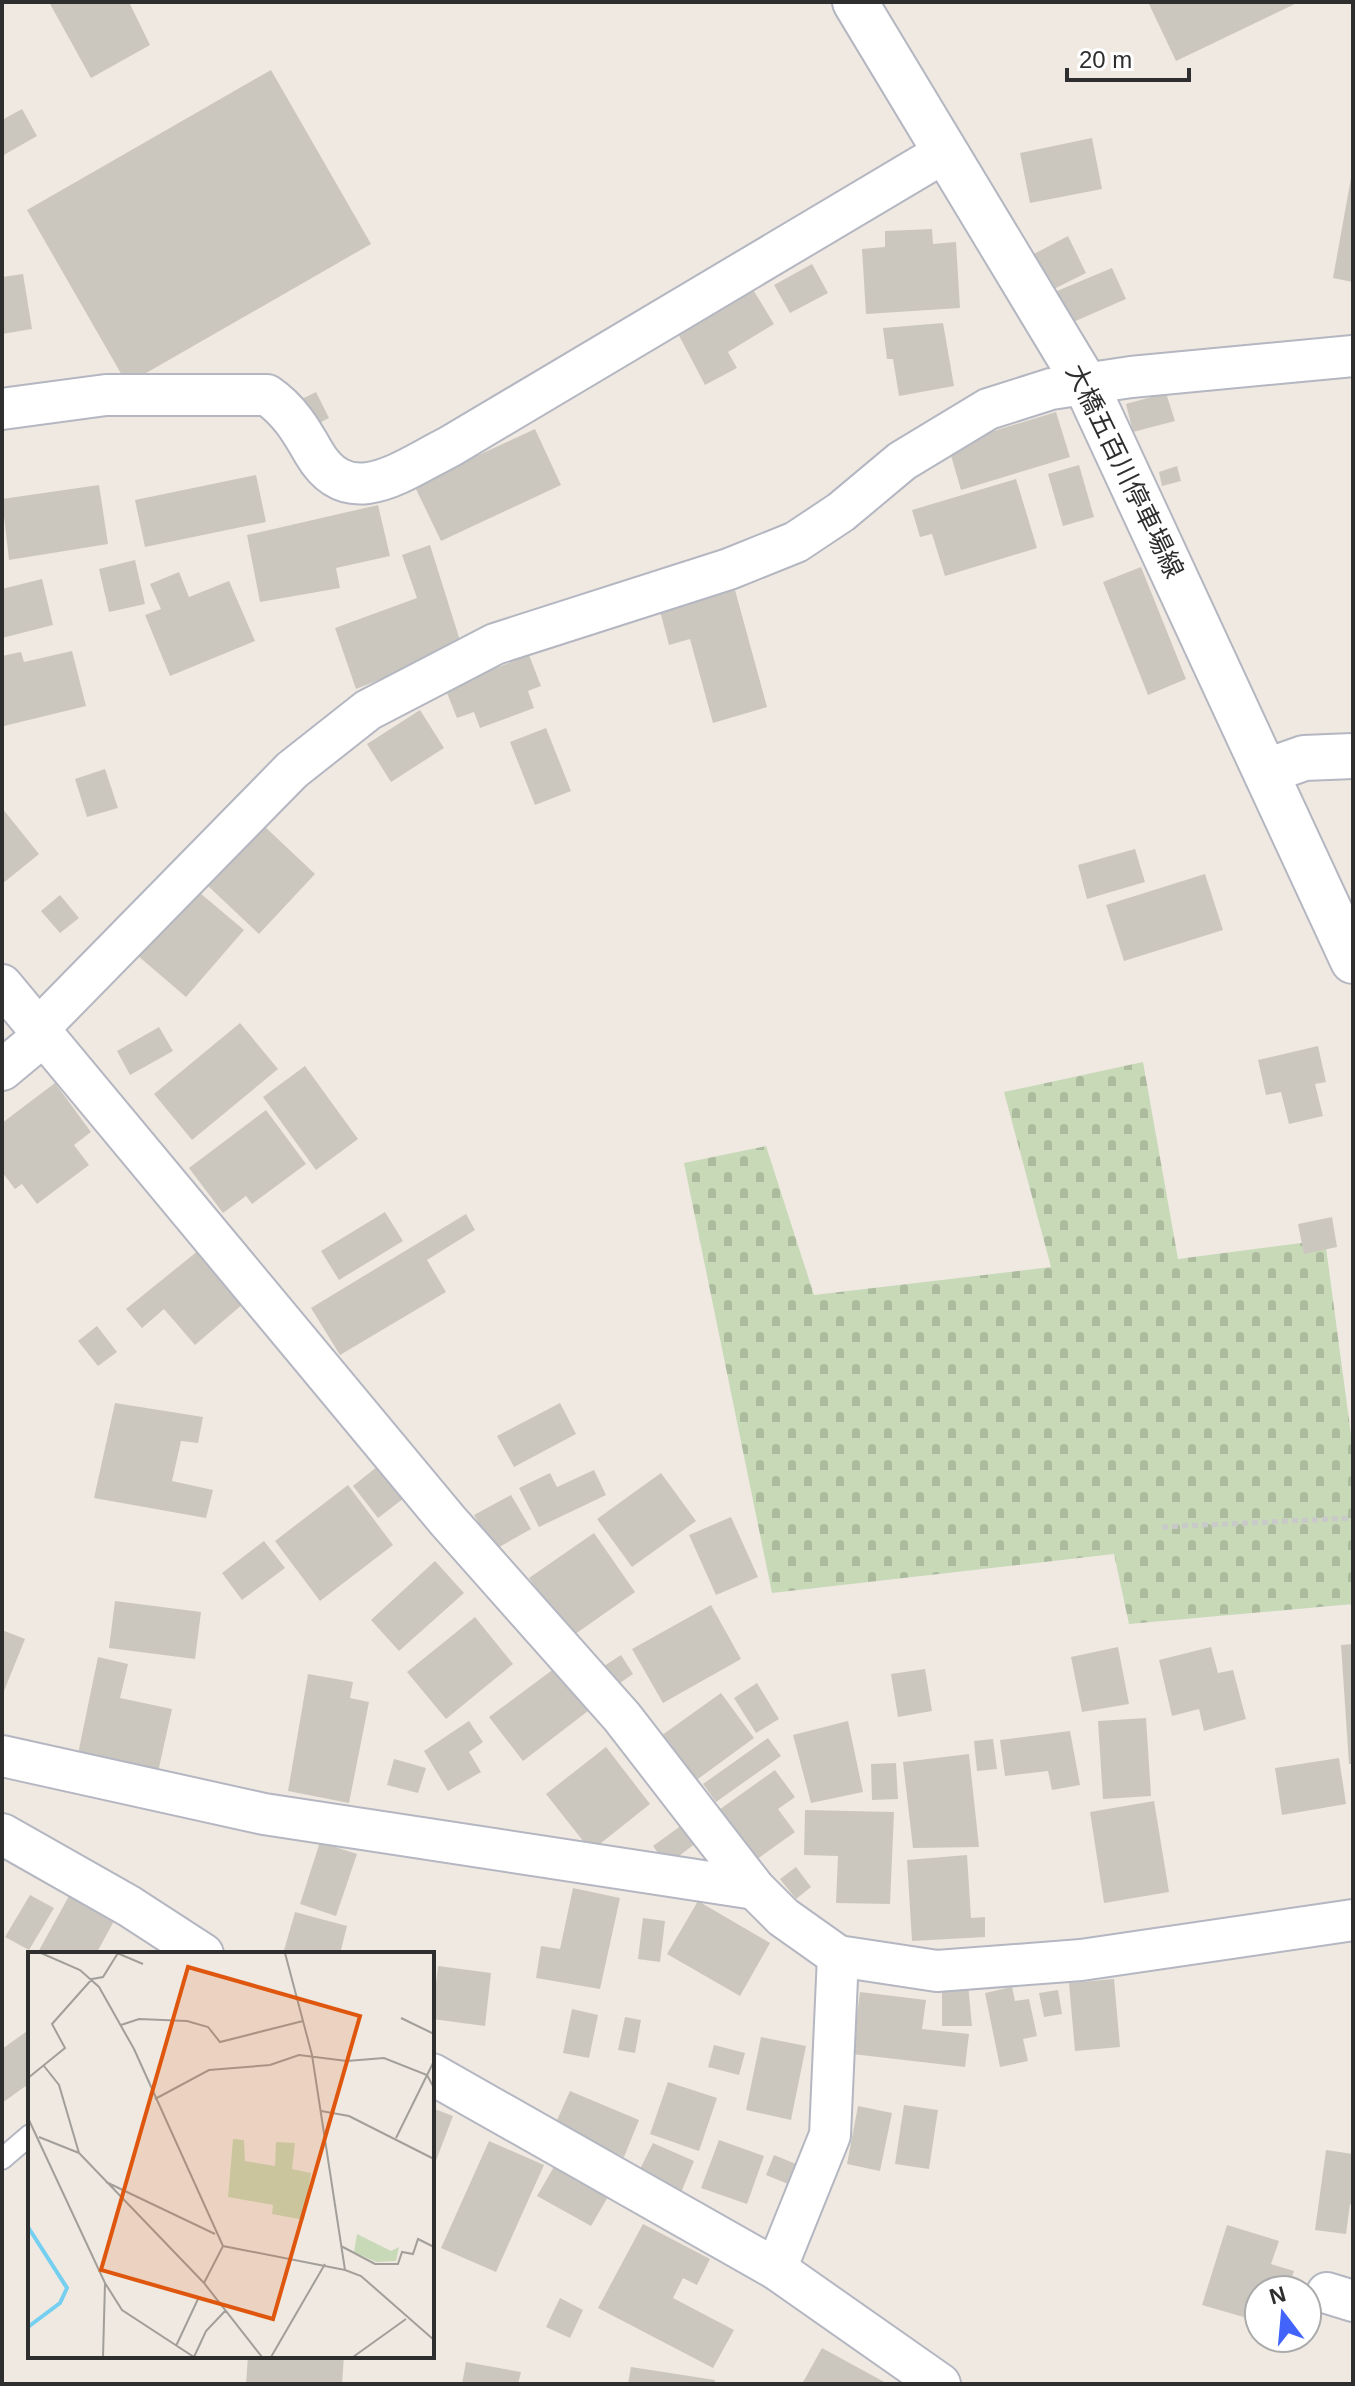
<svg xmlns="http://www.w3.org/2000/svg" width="1355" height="2386" font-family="Helvetica,'Noto Sans JP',sans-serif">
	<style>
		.cemetery { fill: url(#cemetery-stones) }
		.building { fill: #cbc7bf }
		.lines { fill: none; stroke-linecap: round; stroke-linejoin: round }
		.lane-casing { stroke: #b4b7c1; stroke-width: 24 }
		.street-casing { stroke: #b4b7c1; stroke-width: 44 }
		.secondary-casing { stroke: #b4b7c1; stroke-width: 48 }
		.path { stroke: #c9c9c9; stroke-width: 5; stroke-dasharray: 6 4; stroke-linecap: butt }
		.lane { stroke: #fff; stroke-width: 20 }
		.street { stroke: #fff; stroke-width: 40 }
		.secondary { stroke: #fff; stroke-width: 44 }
		.labels { text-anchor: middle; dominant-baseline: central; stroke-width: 7; stroke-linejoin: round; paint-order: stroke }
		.street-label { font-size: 26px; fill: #2e2e2e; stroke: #fff }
		.inset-river { fill: none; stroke: #75cff0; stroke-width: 4 }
		.inset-road { fill: none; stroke: #a29e99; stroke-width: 2 }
		.view { fill: #df570e; fill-opacity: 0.15; stroke: #df570e; stroke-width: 4 }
		.inset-edge { fill: none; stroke: #2e2e2e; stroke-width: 4 }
	</style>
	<defs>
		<pattern id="cemetery-stones" width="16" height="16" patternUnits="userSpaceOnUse" patternTransform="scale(2)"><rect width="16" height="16" fill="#c8d9b8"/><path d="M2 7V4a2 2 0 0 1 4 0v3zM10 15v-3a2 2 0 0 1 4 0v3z" fill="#acbb9e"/></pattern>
	</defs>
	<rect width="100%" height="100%" fill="#efe9e1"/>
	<path class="cemetery" d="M1143 1062 1178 1259 1325 1240 1353 1450V1604L1129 1624 1114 1554 772 1593 684 1163 766 1146 814 1295 1051 1267 1004 1092Z"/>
	<g class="building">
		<path d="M49 2H129L150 45 91 78Z"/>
		<path d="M1148 2H1299L1176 61Z"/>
		<path d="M271 70 371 244 127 384 27 210Z"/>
		<path d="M22 109 37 136 2 156V120Z"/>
		<path d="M1092 138 1102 189 1030 203 1020 153Z"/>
		<path d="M1351 178H1353V282L1333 278Z"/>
		<path d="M932 229 933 244 956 242 960 308 866 314 862 249 885 247V231Z"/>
		<path d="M1068 236 1086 273 1050 291 1032 255Z"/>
		<path d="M812 264 828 293 790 313 774 285Z"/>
		<path d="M1112 268 1126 299 1071 323 1057 291Z"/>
		<path d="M23 274 32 329 2 334V277Z"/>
		<path d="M749 283 774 324 728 352 737 368 705 385 675 328Z"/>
		<path d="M943 323 954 386 899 396 893 359H887L883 328Z"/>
		<path d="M316 392 329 418 313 426 300 400Z"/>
		<path d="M1166 393 1175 421 1133 432 1126 404Z"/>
		<path d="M1056 412 1070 457 961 490 948 445Z"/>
		<path d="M535 429 561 485 441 541 414 485Z"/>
		<path d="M1079 465 1094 517 1063 526 1048 474Z"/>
		<path d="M1177 466 1181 481 1162 486 1159 472Z"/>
		<path d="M256 475 266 522 145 547 135 500Z"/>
		<path d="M1016 479 1037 548 945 576 932 534 920 537 912 510Z"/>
		<path d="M99 485 108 544 9 560 2 499Z"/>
		<path d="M378 505 390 556 336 568 340 588 260 602 247 535Z"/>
		<path d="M430 545 462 647 356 689 335 628 417 598 402 555Z"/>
		<path d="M135 560 145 604 109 612 99 569Z"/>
		<path d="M1141 567 1186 679 1148 695 1103 582Z"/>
		<path d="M179 572 189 597 229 581 255 641 170 676 145 615 161 609 150 584Z"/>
		<path d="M42 579 53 625 2 638V589Z"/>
		<path d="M735 590 767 707 713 723 690 639 669 645 660 611Z"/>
		<path d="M72 651 86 706 4 726 2 656 21 652 24 662Z"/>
		<path d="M529 655 541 686 528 691 534 708 480 728 474 712 457 718 445 688Z"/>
		<path d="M420 710 444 748 391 782 367 744Z"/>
		<path d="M546 728 571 791 535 805 510 742Z"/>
		<path d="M105 769 118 808 87 817 75 779Z"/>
		<path d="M2 808 39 854 2 884Z"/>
		<path d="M263 825 315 874 259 934 207 885Z"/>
		<path d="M1135 849 1145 882 1087 899 1078 865Z"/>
		<path d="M1205 874 1223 930 1124 961 1106 905Z"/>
		<path d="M194 888 244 930 186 997 137 955Z"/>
		<path d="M60 895 79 918 60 933 41 911Z"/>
		<path d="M240 1023 278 1069 192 1140 154 1094Z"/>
		<path d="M159 1027 173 1051 130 1075 117 1051Z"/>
		<path d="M1318 1046 1326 1082 1315 1084 1323 1116 1289 1124 1281 1092 1266 1095 1258 1060Z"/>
		<path d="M305 1066 358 1139 316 1170 263 1097Z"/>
		<path d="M55 1083 91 1132 74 1145 89 1165 37 1204 22 1184 15 1189 2 1172V1123Z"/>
		<path d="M266 1110 306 1164 252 1204 246 1196 223 1213 189 1168Z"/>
		<path d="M385 1212 403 1241 339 1280 321 1251Z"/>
		<path d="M466 1214 475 1230 427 1260 446 1292 340 1355 311 1308Z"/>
		<path d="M1332 1217 1337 1247 1304 1254 1298 1224Z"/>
		<path d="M199 1250 244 1303 195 1345 164 1309 142 1328 126 1309Z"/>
		<path d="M97 1326 117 1352 98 1366 78 1341Z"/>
		<path d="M115 1403 203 1417 198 1443 181 1441 172 1481 213 1490 206 1518 94 1498Z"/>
		<path d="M560 1403 576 1434 514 1467 497 1436Z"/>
		<path d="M383 1462 408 1495 378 1518 353 1486Z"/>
		<path d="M594 1470 606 1495 539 1527 519 1488 550 1473 557 1487Z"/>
		<path d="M661 1473 696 1521 632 1567 597 1519Z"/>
		<path d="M348 1485 393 1545 320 1601 275 1541Z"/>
		<path d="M511 1495 531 1529 494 1550 474 1515Z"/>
		<path d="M731 1517 758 1577 716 1595 689 1535Z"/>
		<path d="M594 1533 635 1592 571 1637 529 1578Z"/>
		<path d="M264 1541 285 1568 242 1600 222 1573Z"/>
		<path d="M435 1561 464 1593 399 1651 371 1620Z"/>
		<path d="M115 1601 201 1612 195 1659 109 1648Z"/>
		<path d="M711 1605 741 1659 663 1703 632 1649Z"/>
		<path d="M475 1617 513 1664 446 1719 407 1672Z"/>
		<path d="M2 1630 25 1639 2 1696Z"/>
		<path d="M1353 1644V1764H1349L1341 1645Z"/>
		<path d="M1118 1647 1129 1704 1082 1712 1071 1657Z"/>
		<path d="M1211 1647 1218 1673 1233 1670 1246 1719 1204 1731 1199 1709 1172 1716 1159 1660Z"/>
		<path d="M621 1655 633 1674 611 1689 598 1670Z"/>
		<path d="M98 1657 128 1664 120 1698 172 1709 158 1772 78 1754Z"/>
		<path d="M555 1668 588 1711 523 1761 489 1717Z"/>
		<path d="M925 1669 932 1711 898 1717 891 1674Z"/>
		<path d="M308 1674 353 1682 350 1698 369 1702 349 1803 288 1791Z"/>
		<path d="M757 1683 779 1719 756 1733 734 1698Z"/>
		<path d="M721 1693 754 1738 691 1784 658 1738Z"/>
		<path d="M1146 1718 1151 1796 1103 1799 1098 1721Z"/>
		<path d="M469 1721 483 1742 469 1752 481 1772 448 1791 424 1751Z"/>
		<path d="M848 1721 863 1792 811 1803 793 1735Z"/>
		<path d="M1070 1731 1080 1785 1052 1790 1048 1771 1005 1776 1000 1740Z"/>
		<path d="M768 1738 781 1756 716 1802 703 1784Z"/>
		<path d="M993 1739 997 1769 977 1771 974 1741Z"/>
		<path d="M606 1747 650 1804 591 1851 546 1794Z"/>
		<path d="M969 1754 979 1847 913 1848 903 1762Z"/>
		<path d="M1339 1758 1346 1804 1282 1815 1275 1768Z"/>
		<path d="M394 1759 426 1768 418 1793 387 1785Z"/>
		<path d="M896 1763 898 1799 872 1800 871 1764Z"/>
		<path d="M775 1770 795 1797 778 1809 795 1832 753 1862 716 1812Z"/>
		<path d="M1154 1801 1169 1892 1104 1903 1090 1812Z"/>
		<path d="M805 1810 894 1812 890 1904 836 1903 838 1856 804 1855Z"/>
		<path d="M686 1822 700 1840 667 1865 653 1846Z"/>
		<path d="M320 1842 357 1854 336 1916 300 1904Z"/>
		<path d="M967 1855 971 1918 985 1917V1937L912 1941 907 1860Z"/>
		<path d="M796 1867 811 1887 796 1899 780 1879Z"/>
		<path d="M573 1888 620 1898 600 1989 536 1978 541 1946 560 1949Z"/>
		<path d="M30 1895 54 1908 29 1950 5 1937Z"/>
		<path d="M69 1896 114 1921 96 1954H37Z"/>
		<path d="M698 1901 770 1943 740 1996 667 1954Z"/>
		<path d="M295 1912 347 1926 340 1954H283Z"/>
		<path d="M643 1918 665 1921 660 1962 638 1959Z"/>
		<path d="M438 1966 491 1973 485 2026 432 2019Z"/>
		<path d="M1114 1979 1120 2047 1075 2051 1069 1983Z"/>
		<path d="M968 1984 972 2026H942V1985Z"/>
		<path d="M1012 1987 1015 2001 1029 1999 1037 2036 1023 2039 1028 2061 1000 2067 985 1993Z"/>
		<path d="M1058 1990 1062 2014 1044 2017 1039 1993Z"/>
		<path d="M860 1992 926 2000 922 2029 969 2034 965 2067 852 2054Z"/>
		<path d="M572 2009 598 2015 589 2058 563 2053Z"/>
		<path d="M625 2017 641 2020 635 2053 618 2050Z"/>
		<path d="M30 2029V2083L2 2103V2049Z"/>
		<path d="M761 2037 806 2046 791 2120 746 2110Z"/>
		<path d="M714 2045 745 2053 739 2075 708 2067Z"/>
		<path d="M668 2082 717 2098 699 2151 650 2134Z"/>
		<path d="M570 2091 639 2120 624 2157 554 2127Z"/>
		<path d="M904 2105 938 2110 929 2169 895 2164Z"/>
		<path d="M858 2106 892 2113 880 2171 847 2164Z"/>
		<path d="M432 2108 453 2116 432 2171Z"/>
		<path d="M719 2140 764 2156 747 2204 701 2188Z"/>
		<path d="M489 2141 544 2165 496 2272 441 2248Z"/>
		<path d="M653 2143 694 2161 680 2195 637 2175Z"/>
		<path d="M1326 2150 1353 2154V2205L1350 2204 1346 2234 1315 2230Z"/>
		<path d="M774 2155 801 2166 793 2186 766 2175Z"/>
		<path d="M555 2165 609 2195 591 2226 537 2196Z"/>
		<path d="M643 2224 710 2259 697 2285 683 2278 673 2298 734 2330 713 2368 598 2308Z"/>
		<path d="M1227 2225 1279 2241 1271 2264 1294 2271 1288 2290H1259L1254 2320 1202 2305Z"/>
		<path d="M560 2298 583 2310 570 2338 546 2327Z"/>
		<path d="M822 2348 888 2384H802Z"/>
		<path d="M248 2356H344L342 2384H246Z"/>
		<path d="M466 2362 521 2372 518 2384H462Z"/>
		<path d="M631 2367 715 2380V2384H628Z"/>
	</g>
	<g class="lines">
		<defs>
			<path id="lane" d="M2 2159 30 2135"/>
			<g id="street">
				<path d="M2 409 106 395H267C289 410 301 430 314 453 349 513 403 470 449 447L945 152"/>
				<path d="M2 985 448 1521 622 1717 755 1889 783 1917 838 1956 937 1971 1081 1960 1353 1920"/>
				<path d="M38 1029 292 770 368 710 495 644 729 569 796 542 841 512 902 461 988 409 1051 389 1131 377 1353 356"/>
				<path d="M2 1070 43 1036"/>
				<path d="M2 1756 264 1814 755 1889"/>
				<path d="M2 1834 129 1906 203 1954"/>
				<path d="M432 2074 776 2269 940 2384"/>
				<path d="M776 2269 830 2135 838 1956"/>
				<path d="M1327 2293 1353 2301"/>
			</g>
			<g id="secondary">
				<path d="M855 2 1086 385 1353 961"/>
				<path d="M1267 771 1304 758 1353 756"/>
			</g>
		</defs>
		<use href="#lane" class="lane-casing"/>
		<use href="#street" class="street-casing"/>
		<use href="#secondary" class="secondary-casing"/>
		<path class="path" d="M1162 1527 1353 1518"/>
		<use href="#lane" class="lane"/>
		<use href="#street" class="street"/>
		<use href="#secondary" class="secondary"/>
	</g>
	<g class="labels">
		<g class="street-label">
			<text transform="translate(1125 471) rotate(64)">大橋五百川停車場線</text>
		</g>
	</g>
	<g transform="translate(28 1952)">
		<rect width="406" height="406" fill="#efe9e1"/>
		<path d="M205 187 216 188 217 209 247 214 248 190 267 191 264 217 283 221 276 268 244 262 245 253 200 245ZM329 282 363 299 371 295 368 309 348 310 326 300Z" fill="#c8d9b8"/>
		<path class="inset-river" d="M0 275 39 336 32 351 0 375"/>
		<path class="inset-road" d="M13 1 52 18 71 35 106 97 195 294 317 318M89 1 115 12M257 1 284 103 317 318 333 324 406 388M373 66 406 82M93 73 111 67 159 69 180 75 192 90 275 69M16 114 31 133 51 201 176 331 234 405M0 126 37 96 24 72 64 27 75 25 90 1M127 147 181 118 242 113 271 103 319 109 356 106 399 123 406 136M293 159 321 164 406 207M0 166 77 331 75 405M11 185 51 201M368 186 406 109M78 230 187 282M313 294 347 312H370L374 300 385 302 390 287 406 295M77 331 94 358 166 405 178 379 198 358M176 331 195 294M148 394 170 347M243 405 297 312M325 405 378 367"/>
		<path class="view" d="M160 15 332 64 245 367 73 318Z"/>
		<rect width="406" height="406" class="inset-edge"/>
	</g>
	<rect width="1355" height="2386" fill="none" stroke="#2e2e2e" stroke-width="8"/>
	<g transform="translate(1283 2314) rotate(344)"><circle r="38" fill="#ffffff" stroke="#ababab" stroke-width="2"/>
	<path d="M0-6L14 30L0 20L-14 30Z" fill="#4264fb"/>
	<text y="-12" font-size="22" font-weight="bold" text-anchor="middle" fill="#2e2e2e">N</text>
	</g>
	<path d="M1067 68v12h122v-12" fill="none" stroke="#2e2e2e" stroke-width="4"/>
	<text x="1079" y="68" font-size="24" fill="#2e2e2e" stroke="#ffffff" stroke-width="6" paint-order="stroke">20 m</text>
</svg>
